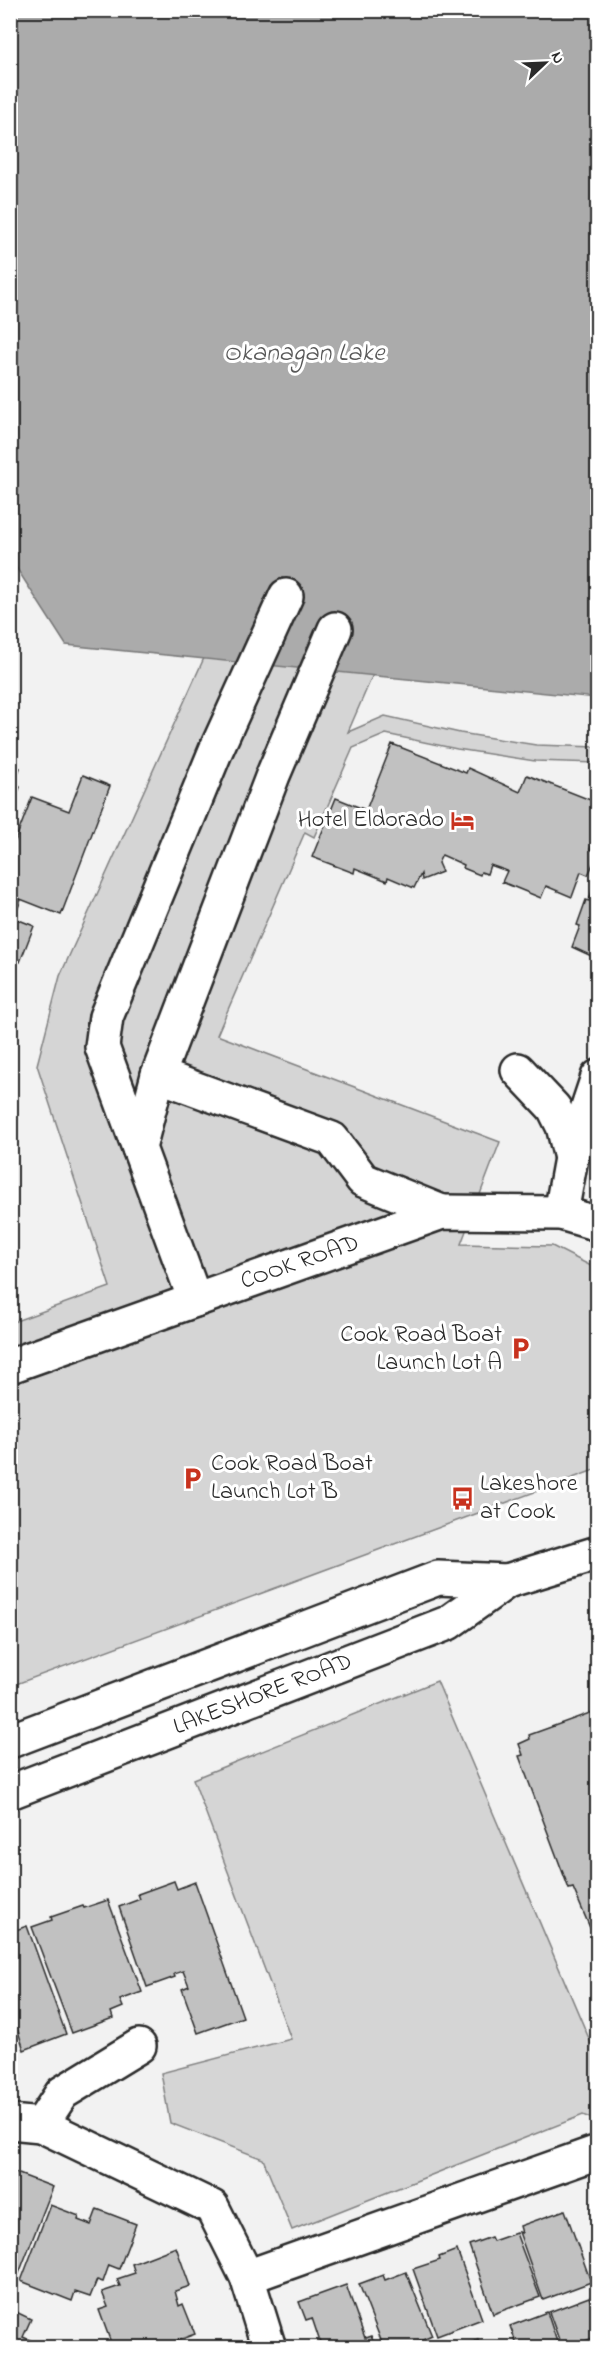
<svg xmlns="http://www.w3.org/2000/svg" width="608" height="2358" font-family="'Indie Flower',sans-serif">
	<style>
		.green { fill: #d5d5d5; stroke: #808080; stroke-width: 1.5 }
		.water { fill: #ababab; stroke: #787878; stroke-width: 1.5 }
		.building { fill: #c1c1c1; stroke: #2b2b2b; stroke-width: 1.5 }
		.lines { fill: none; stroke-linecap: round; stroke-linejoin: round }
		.minor-casing { stroke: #2b2b2b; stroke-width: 38 }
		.major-casing { stroke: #2b2b2b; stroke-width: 38 }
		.minor { stroke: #fff; stroke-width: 33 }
		.major { stroke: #fff; stroke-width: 33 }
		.labels { text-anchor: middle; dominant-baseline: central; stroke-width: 6; stroke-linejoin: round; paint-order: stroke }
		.poi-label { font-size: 24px; fill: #2b2b2b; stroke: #fff; text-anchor: end }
		.street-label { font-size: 24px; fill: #2b2b2b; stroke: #fff }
		.water-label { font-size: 26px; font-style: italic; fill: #585858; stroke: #fff }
	</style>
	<rect width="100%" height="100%" fill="#f2f2f2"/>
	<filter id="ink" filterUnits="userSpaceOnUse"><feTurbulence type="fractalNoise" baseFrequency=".0167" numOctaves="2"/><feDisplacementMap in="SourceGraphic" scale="12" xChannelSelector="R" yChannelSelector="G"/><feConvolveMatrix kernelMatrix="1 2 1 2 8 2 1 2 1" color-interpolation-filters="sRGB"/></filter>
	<g filter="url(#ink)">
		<g class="green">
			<path d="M324 393 477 434 348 732 385 716 460 733 536 745 597 747V763L535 761 457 749 386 734 353 748 314 837 305 832 217 1035 500 1142 461 1244 552 1246 597 1269V1469L11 1686 10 1323 110 1287 37 1065 60 976Z"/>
			<path d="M437 1681 596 2055H597V2121L583 2115 292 2230 263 2159 170 2123 161 2073 291 2039 193 1779Z"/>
		</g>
		<path class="water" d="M10 11H597V698L66 645 12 561 11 550Z"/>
		<g class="building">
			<path d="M392 744 466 773 468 768 520 792 527 775 598 803V830L590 849 598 853 588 875 581 872 572 897 546 886 541 898 502 882 507 871 490 865 487 874 481 872 480 875 463 868 464 865 442 855 438 863 442 872 422 880 421 874 414 888 388 877 387 881 355 868 354 873 312 857 336 798 366 810Z"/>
			<path d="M10 765 20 768 14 784 20 787 10 813Z"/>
			<path d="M83 775 110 786 61 915 10 895V854L32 797 69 811Z"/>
			<path d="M598 872V959L572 947 580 926 577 925 586 900 589 901Z"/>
			<path d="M10 896 21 900 14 918 34 926 20 962 10 958Z"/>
			<path d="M598 1710V1920L594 1921 598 1936 594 1937 573 1888 569 1889 519 1756 523 1755 519 1744 530 1739 529 1735Z"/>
			<path d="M174 1881 177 1889 195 1882 243 2017 198 2033 182 1989 189 1986 183 1971 174 1974 175 1977 147 1987 119 1907 140 1899 138 1894Z"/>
			<path d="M108 1900 142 1992 120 2000 123 2007 111 2012 113 2018 72 2033 32 1927 52 1920 51 1917 83 1906 84 1908Z"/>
			<path d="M27 1926 66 2034 24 2050 17 2028 10 2030V1932Z"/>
			<path d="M11 2171 53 2187 14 2286 10 2284Z"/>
			<path d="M50 2205 79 2216 78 2220 91 2225 97 2209 136 2224 119 2269 109 2265 103 2282 97 2280 90 2297 75 2292 72 2301 21 2281Z"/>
			<path d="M565 2210 591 2282 543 2300 519 2232 522 2233 520 2226Z"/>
			<path d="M516 2233 540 2297 493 2314 469 2245 491 2237 493 2241Z"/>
			<path d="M176 2247 190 2286 175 2291 179 2306 183 2304 195 2334 157 2348H113L99 2310 108 2307 102 2292 120 2286 117 2279 135 2273 132 2264Z"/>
			<path d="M457 2250 482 2319 437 2336 413 2269 440 2260 439 2257Z"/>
			<path d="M406 2272 432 2336 404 2348H384L359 2284 383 2275 385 2280Z"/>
			<path d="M346 2285 365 2338 371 2336 376 2348H322L312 2318 306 2320 299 2302Z"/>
			<path d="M589 2297 598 2319V2336L567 2348H562L549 2312Z"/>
			<path d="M10 2306 15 2308 14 2311 31 2319 23 2337 32 2341 29 2348H10Z"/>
			<path d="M547 2312 559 2348H518L510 2326Z"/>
			<path d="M478 2340 481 2348H456Z"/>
			<path d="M197 2341 199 2348H179Z"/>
		</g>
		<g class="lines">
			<defs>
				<g id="minor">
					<path d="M518 1070 554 1108 563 1126 571 1158"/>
					<path d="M158 1075 332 1139 363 1180 442 1212"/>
					<path d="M139 1148 102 1047 106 1017 216 750 286 596"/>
					<path d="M561 1213 571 1158 598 1077"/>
					<path d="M195 1300 139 1148 158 1075 273 775 335 629"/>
					<path d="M10 1366 442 1212 561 1213 598 1224"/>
					<path d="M10 2122 41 2125 212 2207 247 2277 269 2348"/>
					<path d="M41 2125 62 2093 139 2046"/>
					<path d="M247 2277 598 2152"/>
				</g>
				<g id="major">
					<path d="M10 1741 438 1578 507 1581"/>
					<path d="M10 1792 448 1623 507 1581 598 1553"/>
				</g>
			</defs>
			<use href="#minor" class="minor-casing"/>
			<use href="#major" class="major-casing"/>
			<use href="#minor" class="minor"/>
			<use href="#major" class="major"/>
		</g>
	</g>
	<defs>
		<symbol id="hotel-bare" viewBox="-9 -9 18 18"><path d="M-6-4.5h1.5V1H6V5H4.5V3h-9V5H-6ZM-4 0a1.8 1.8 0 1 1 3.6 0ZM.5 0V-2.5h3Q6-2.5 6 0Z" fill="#c8321e" stroke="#fff" stroke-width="2.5" paint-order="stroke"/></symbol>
		<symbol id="parking-bare" viewBox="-9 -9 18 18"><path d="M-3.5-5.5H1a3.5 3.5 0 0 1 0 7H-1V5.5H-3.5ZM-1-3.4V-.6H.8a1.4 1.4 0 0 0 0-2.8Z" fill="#c8321e" stroke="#fff" stroke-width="2.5" paint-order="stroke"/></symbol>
		<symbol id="bus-bare" viewBox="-9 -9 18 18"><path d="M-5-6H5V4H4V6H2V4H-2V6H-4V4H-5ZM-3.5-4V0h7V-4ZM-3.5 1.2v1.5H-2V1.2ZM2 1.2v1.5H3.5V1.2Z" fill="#c8321e" stroke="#fff" stroke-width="2.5" paint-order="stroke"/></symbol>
	</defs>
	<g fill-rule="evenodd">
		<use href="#hotel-bare" x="446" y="804" width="33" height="33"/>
		<use href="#parking-bare" x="504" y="1332" width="33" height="33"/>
		<use href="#parking-bare" x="176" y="1462" width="33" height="33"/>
		<use href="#bus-bare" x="446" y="1482" width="33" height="33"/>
	</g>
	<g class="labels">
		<g class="poi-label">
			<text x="444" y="820">Hotel Eldorado</text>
			<text x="502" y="1335">Cook Road Boat<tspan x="502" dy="28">Launch Lot A</tspan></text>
			<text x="211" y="1464" text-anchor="start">Cook Road Boat<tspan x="211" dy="28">Launch Lot B</tspan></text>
			<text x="480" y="1484" text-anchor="start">Lakeshore<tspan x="480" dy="28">at Cook</tspan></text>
		</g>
		<g class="street-label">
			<text transform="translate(300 1263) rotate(-19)">COOK ROAD</text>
			<text transform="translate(263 1695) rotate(-21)">LAKESHORE ROAD</text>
		</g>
		<g class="water-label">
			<text x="304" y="354">Okanagan Lake</text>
		</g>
	</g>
	<rect width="608" height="2358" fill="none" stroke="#fff" stroke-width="36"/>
	<rect x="18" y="18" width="572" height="2322" fill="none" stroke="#2b2b2b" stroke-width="2" filter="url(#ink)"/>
	<g transform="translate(545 63) rotate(67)" stroke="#ffffff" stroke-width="4.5" paint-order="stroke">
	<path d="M0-4.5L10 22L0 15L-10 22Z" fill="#2b2b2b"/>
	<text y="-9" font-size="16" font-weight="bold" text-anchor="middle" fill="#2b2b2b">N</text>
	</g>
</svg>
